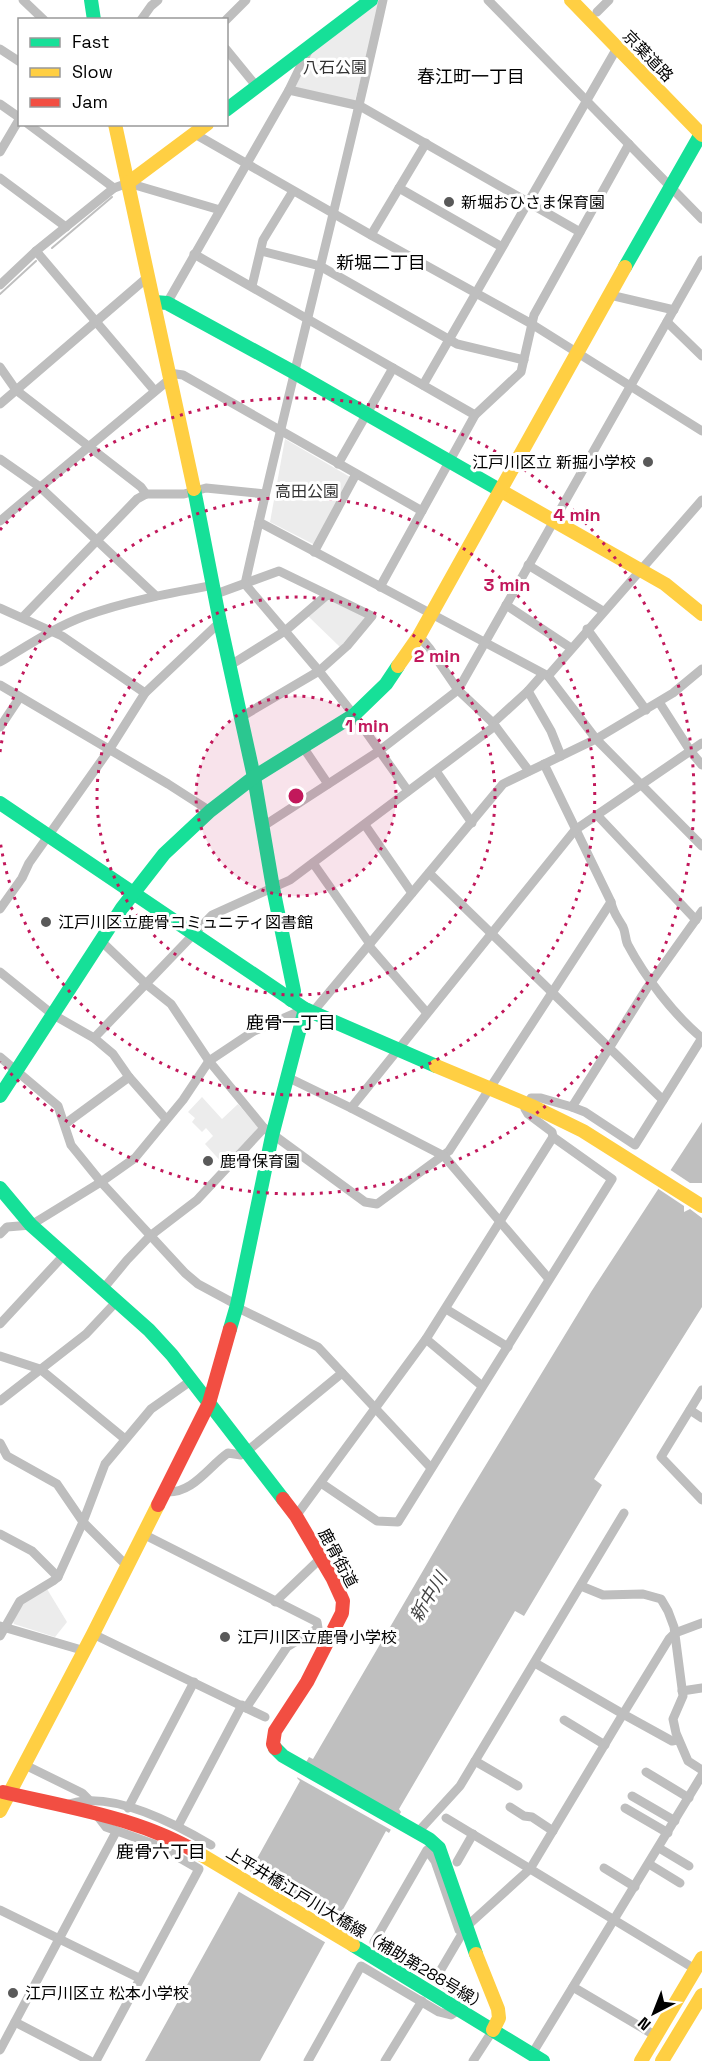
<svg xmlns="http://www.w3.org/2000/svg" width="702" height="2061" font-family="'Space Grotesk','Noto Sans JP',sans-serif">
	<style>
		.green { fill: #ececec }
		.water { fill: #bfbfbf }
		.pier { fill: #fff }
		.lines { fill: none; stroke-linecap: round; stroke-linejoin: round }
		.stream { stroke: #bfbfbf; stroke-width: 2 }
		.street { stroke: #bebebe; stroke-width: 9 }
		.fast { stroke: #16e098; stroke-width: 14 }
		.slow { stroke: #ffcf43; stroke-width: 14 }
		.jam { stroke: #f24e42; stroke-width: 14 }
		.slow-bridge { stroke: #ffcf43; stroke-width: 14 }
		.ring { fill: none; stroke: #c2185b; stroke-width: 3; stroke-dasharray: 3 6 }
		.poi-dot { fill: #595959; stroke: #fff; stroke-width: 2 }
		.labels { text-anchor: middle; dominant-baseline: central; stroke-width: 6; stroke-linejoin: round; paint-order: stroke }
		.street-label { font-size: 16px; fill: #000; stroke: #fff }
		.park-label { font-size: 16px; fill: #333; stroke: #fff }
		.poi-label { font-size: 16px; fill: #000; stroke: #fff; text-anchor: start }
		.neighbourhood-label { font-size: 18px; fill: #000; stroke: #fff }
		.water-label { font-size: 18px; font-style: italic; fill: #444; stroke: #fff }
		.centre { fill: #c2185b; stroke: #fff; stroke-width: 3 }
		.ring-label { font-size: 18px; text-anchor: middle; font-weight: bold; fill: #c2185b; stroke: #fff; stroke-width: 6; stroke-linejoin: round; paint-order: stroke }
	</style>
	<rect width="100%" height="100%" fill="#fff"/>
	<g class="green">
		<path d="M376 1 380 4 355 101 295 88 312 50Z"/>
		<path d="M285 439 350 477 315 545 270 522Z"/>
		<path d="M328 600 366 617 340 647 308 616Z"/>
		<path d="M202 1097 222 1119 238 1104 258 1127V1131L225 1166 205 1144 213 1136 206 1128 202 1132 192 1122 195 1118 188 1112Z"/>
		<path d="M47 1589 67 1622 55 1637 14 1624 13 1621 22 1604Z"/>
	</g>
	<path class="water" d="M702 1122V1307L594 1479 602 1485 524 1616 515 1611 399 1809 401 1812 389 1833 386 1831 260 2061H145L300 1781 297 1778 309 1757 313 1759 459 1509 591 1292Z"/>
	<g class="pier">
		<path d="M669 1169 690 1183H702V1218L690 1209 684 1212V1206L657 1188Z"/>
		<path d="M303 1763 401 1818 393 1831 295 1776Z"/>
		<path d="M247 1870 339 1923 328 1944 236 1890Z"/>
	</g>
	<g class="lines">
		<g class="stream">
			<path d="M52 248 112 197"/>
			<path d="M0 294 36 261"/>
		</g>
		<g class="street">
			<path d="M23 0 44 20"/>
			<path d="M488 0 702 219"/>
			<path d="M597 12 609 0"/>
			<path d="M141 20 151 6 158 0"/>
			<path d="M226 20 246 0"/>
			<path d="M0 49 20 62"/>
			<path d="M226 49 257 87"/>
			<path d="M289 90 360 106 580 232"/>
			<path d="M0 104 20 118"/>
			<path d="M28 124 114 188"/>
			<path d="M195 134 371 235 530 323 702 431"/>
			<path d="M0 152 20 118"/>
			<path d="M0 178 66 227"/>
			<path d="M399 188 502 247"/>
			<path d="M371 235 426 143"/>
			<path d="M36 251 154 390"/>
			<path d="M261 251 320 266 457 344 524 360"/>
			<path d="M194 254 475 415"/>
			<path d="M0 285 36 251 114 188 128 183 220 210"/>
			<path d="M252 286 263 240 293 191"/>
			<path d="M610 295 674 310"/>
			<path d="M167 303 289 90 308 51"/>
			<path d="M667 322 702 356"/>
			<path d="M0 367 16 390 141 487 146 494"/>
			<path d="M169 373 183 375 422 511"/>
			<path d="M423 385 617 48"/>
			<path d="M0 404 149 276"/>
			<path d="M0 459 40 487 156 596"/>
			<path d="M338 464 393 368"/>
			<path d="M0 521 171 378"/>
			<path d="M259 522 548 676 596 739 702 846"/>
			<path d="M314 552 356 474"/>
			<path d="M528 565 603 611"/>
			<path d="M245 584C288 389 340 196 383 0"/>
			<path d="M380 587 475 415 521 372 534 315 629 144"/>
			<path d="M216 594 279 571 372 616 347 646 319 671 354 715 408 791"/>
			<path d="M506 605 571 648"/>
			<path d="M0 608 62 636 145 693"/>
			<path d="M23 617 137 499 146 494H184L206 488 265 494"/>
			<path d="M587 629 646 710"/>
			<path d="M419 636 430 649 458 690 493 723 529 771"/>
			<path d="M0 662C27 646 55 627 85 616 126 601 171 593 214 585"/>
			<path d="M229 666 285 631 327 595"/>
			<path d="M548 676 702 500"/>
			<path d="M0 685 168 784 210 811"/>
			<path d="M528 691 551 731 561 756"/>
			<path d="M659 702 691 752 702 765"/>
			<path d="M241 717 319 671 245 584"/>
			<path d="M493 723 528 691 543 674"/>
			<path d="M0 727 20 697"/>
			<path d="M303 747 328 784"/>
			<path d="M544 764 611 902C613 913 618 918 623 927 626 933 625 940 628 945 645 977 674 1015 702 1038L635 1145 585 1112 572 1107"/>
			<path d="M436 771 472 823"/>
			<path d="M597 815 696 920"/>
			<path d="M365 825 412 893"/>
			<path d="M262 827 379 751 458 690 702 260"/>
			<path d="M313 863 370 944"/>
			<path d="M429 873 663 1100"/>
			<path d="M0 909 22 878 29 863 109 750 145 693 220 622"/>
			<path d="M101 941 146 984 171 1004 209 1061 264 1128 365 1202 377 1204 449 1151 611 902"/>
			<path d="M369 946 427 1013"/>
			<path d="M0 972 52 1014 94 1038 113 1054 129 1077 166 1119"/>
			<path d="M314 1013 317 1007 503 784 596 739 673 693 702 669"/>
			<path d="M94 1038 212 915 290 880 495 726"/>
			<path d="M0 1057 58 1106 71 1145 101 1182 185 1273 198 1284 237 1305"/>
			<path d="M287 1077 351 1108 575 830 702 743"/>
			<path d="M351 1108 444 1156 549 1279"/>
			<path d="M65 1124 129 1077"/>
			<path d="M0 1234 7 1227 31 1225 101 1182 135 1158 183 1100 209 1061 254 1031 305 1009"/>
			<path d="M103 1289 127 1260 150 1236 197 1200 264 1128"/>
			<path d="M236 1307 318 1347 431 1468"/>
			<path d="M446 1309 508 1347"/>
			<path d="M0 1324 64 1255"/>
			<path d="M426 1339 482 1386"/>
			<path d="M0 1356 40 1369 125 1439"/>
			<path d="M702 1390 661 1457 702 1500"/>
			<path d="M0 1401 86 1334 117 1301"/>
			<path d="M690 1410 702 1418"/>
			<path d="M0 1443 7 1456 57 1484 83 1522 127 1566"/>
			<path d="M321 1483 377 1521 398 1522 612 1179 553 1137"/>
			<path d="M165 1492C193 1494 208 1467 228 1453L241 1455 246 1452 342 1373"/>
			<path d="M296 1516 426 1339 553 1137 552 1132 528 1114 525 1109 531 1098H541L572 1107 647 988 702 911"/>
			<path d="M0 1534 32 1551 58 1577"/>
			<path d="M581 1586 603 1595 643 1594 661 1599 668 1611 674 1627 683 1696 673 1719 676 1733 688 1761 702 1770"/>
			<path d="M275 1602 321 1558"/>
			<path d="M0 1626 85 1651"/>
			<path d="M93 1634 246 1708 287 1647 318 1628 317 1622 143 1534"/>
			<path d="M0 1636 20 1601 53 1581 58 1577 83 1522 105 1464 151 1409 192 1380"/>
			<path d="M535 1663 623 1714 669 1639 675 1633 702 1623"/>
			<path d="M682 1691 702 1688"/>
			<path d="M246 1708 265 1717"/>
			<path d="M564 1720 605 1745"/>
			<path d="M475 1761 518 1786"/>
			<path d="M23 1764 82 1793 88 1799"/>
			<path d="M646 1772 689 1798"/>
			<path d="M632 1796 675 1821"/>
			<path d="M64 1806C106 1787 174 1823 211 1845"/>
			<path d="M510 1807 524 1816 532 1817 553 1831"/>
			<path d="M128 1808 194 1682"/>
			<path d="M625 1808 668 1833"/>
			<path d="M446 1818 695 1969"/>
			<path d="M178 1826 242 1705"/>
			<path d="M417 1833 460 1786 624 1513"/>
			<path d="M659 1848 689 1866"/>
			<path d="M457 1862 473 1834"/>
			<path d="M649 1864 680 1883"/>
			<path d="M604 1868 635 1887"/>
			<path d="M0 1910 139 1978"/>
			<path d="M436 1978 466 1927 530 1869 623 1714 672 1741 677 1740"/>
			<path d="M573 1987 656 2036"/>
			<path d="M15 2022 90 2061"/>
			<path d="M0 2050 116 1832"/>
			<path d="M532 2054 702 1775"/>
			<path d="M96 2061 199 1869 159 1846 106 1827 96 1814"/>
			<path d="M308 2061 361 1966 439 2012 451 2015 460 2009 459 1996 456 1991 374 1942 427 1850 435 1861 459 1930 463 1933"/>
			<path d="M385 2061 422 2001"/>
			<path d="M473 2061 493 2030"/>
		</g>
		<g class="fast">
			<path d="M91 0 94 20"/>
			<path d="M226 110 371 0"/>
			<path d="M625 267 702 132"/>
			<path d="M155 302 167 303 295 373 503 492"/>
			<path d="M194 489 220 622 254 777 273 888 294 991 291 1000"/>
			<path d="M0 803 305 1009 436 1066"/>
			<path d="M0 1096 122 908 164 854 210 811 254 777 354 715 386 684 398 666"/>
			<path d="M0 1188 31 1225 149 1330 172 1355 283 1499"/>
			<path d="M230 1329 237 1305 272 1136 305 1009"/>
			<path d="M275 1748 283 1756 429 1839 439 1848 476 1954"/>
			<path d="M353 1945 543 2061"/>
		</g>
		<g class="slow">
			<path d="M571 0 702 135"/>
			<path d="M115 124 194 489"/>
			<path d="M128 183 207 124"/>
			<path d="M503 492 665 584 702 614"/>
			<path d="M398 666 419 636 625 267"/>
			<path d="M436 1066 534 1107 583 1131 702 1206"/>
			<path d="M0 1811 93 1634 158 1505"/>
			<path d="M476 1954 498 2009 499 2018 493 2030"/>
			<path d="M641 2061 702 1958"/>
			<path d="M662 2061 702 1995"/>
		</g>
		<g class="jam">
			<path d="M158 1505 209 1403 230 1329"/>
			<path d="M275 1748 273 1744 275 1731 307 1682 342 1613 343 1601 333 1579 296 1516 283 1499"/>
			<path d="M3 1792C70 1808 141 1818 200 1854"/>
		</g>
		<path class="slow-bridge" d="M200 1854 353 1945"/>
	</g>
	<circle cx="296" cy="796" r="100" fill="#c2185b" fill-opacity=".12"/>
	<g class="ring">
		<circle cx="296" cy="796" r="100"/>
		<circle cx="296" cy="796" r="199"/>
		<path d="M0 752A299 299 0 1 1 0 840"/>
		<path d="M0 530A398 398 0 1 1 0 1062"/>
	</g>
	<g class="poi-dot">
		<circle cx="449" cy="202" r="6"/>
		<circle cx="648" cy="462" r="6"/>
		<circle cx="46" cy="922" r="6"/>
		<circle cx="208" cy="1161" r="6"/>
		<circle cx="225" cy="1637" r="6"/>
		<circle cx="13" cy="1993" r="6"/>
	</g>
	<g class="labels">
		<g class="street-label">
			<text transform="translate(648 56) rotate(46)">京葉道路</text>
			<text transform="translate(338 1558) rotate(62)">鹿骨街道</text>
			<text transform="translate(357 1929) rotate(31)">上平井橋江戸川大橋線（補助第288号線）</text>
		</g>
		<g class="park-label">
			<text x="335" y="67">八石公園</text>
			<text x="307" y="491">高田公園</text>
		</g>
		<g class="poi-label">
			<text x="461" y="202">新堀おひさま保育園</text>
			<text x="636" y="462" text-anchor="end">江戸川区立 新掘小学校</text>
			<text x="58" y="922">江戸川区立鹿骨コミュニティ図書館</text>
			<text x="220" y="1161">鹿骨保育園</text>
			<text x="237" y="1637">江戸川区立鹿骨小学校</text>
			<text x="25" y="1993">江戸川区立 松本小学校</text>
		</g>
		<g class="neighbourhood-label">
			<text x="471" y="76">春江町一丁目</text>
			<text x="381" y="262">新堀二丁目</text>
			<text x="291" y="1022">鹿骨一丁目</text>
			<text x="161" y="1851">鹿骨六丁目</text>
		</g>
		<g class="water-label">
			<text transform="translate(428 1597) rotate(-59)">新中川</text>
		</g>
	</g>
	<circle cx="296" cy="796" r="9" class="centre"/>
	<g class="ring-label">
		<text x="577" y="521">4 min</text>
		<text x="507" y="591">3 min</text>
		<text x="437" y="662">2 min</text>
		<text x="367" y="732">1 min</text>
	</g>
	<rect x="18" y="18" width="210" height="108" fill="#ffffff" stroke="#999999" stroke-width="1.5"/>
	<rect x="30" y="38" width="30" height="9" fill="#16e098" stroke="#999999" stroke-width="1.5"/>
	<text x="72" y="48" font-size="18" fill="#000000">Fast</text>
	<rect x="30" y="68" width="30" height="9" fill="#ffcf43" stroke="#999999" stroke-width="1.5"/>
	<text x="72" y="78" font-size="18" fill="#000000">Slow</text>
	<rect x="30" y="98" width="30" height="9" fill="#f24e42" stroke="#999999" stroke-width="1.5"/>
	<text x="72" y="108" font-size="18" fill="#000000">Jam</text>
	<g transform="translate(654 2013) rotate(222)" stroke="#ffffff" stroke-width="4.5" paint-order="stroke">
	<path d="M0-4.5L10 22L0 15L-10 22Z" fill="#000000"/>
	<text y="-9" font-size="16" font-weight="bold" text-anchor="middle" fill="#000000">N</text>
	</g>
</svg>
